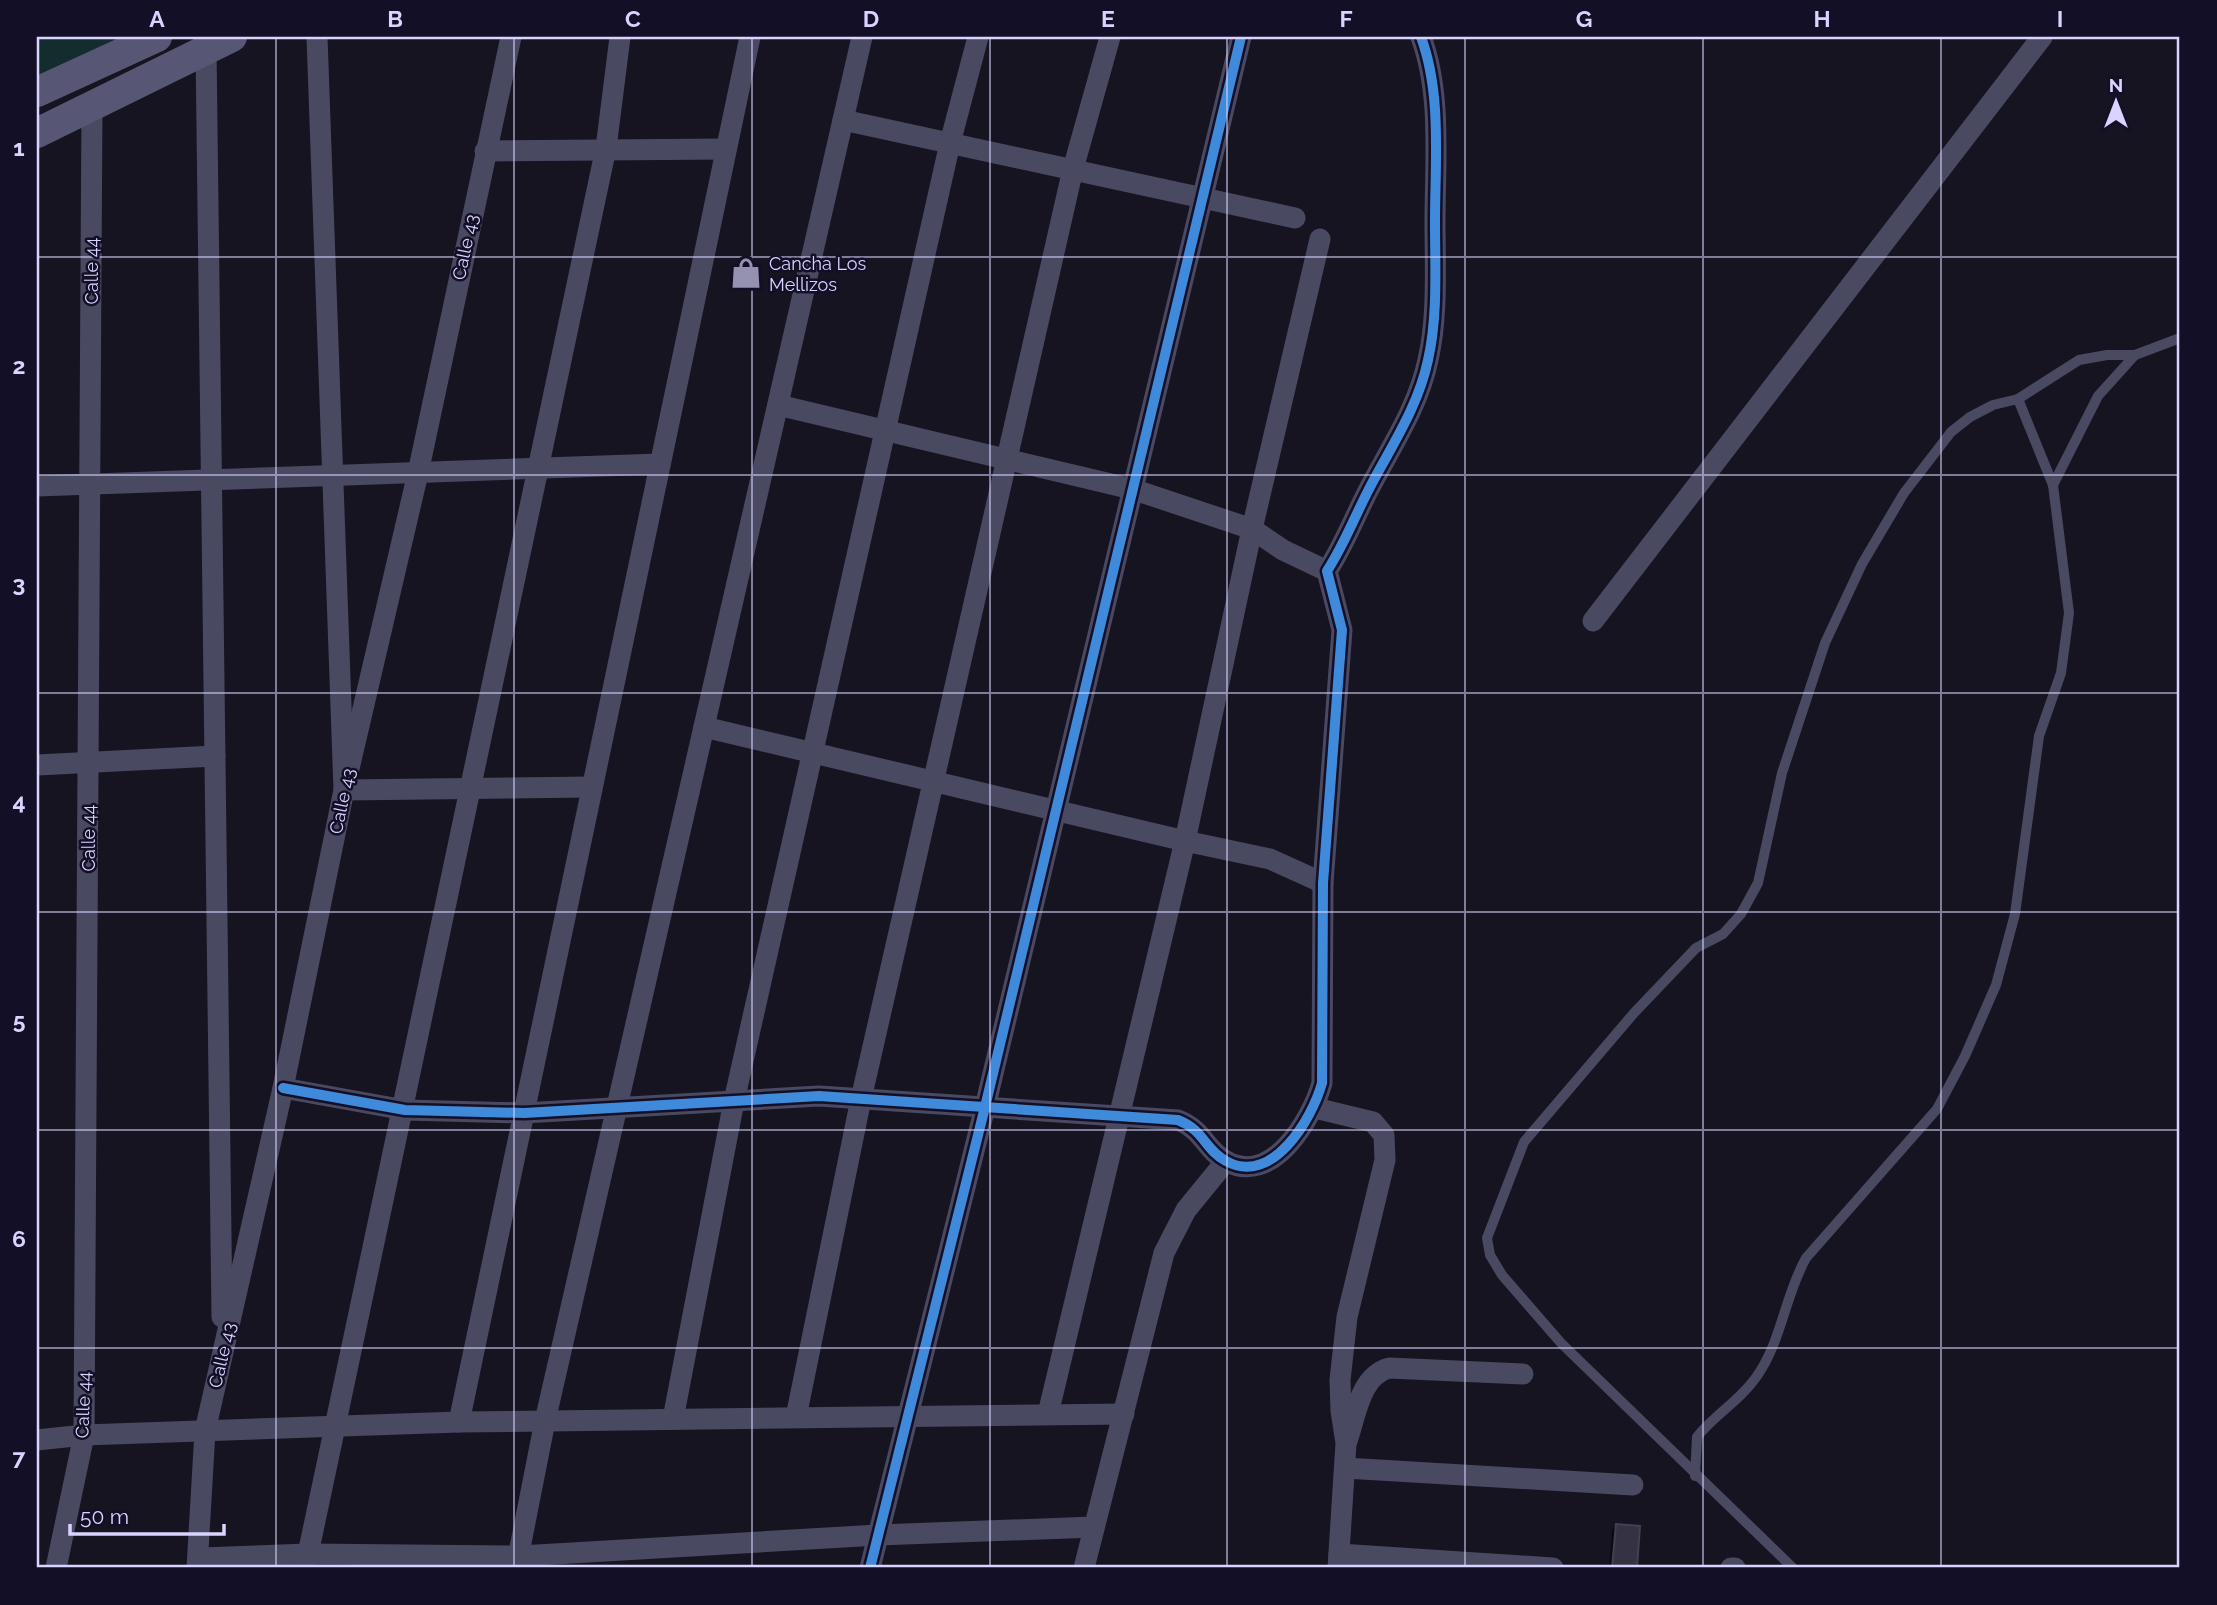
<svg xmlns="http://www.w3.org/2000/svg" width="2217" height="1605" font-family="Raleway,sans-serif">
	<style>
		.green { fill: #132c2d }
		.shadow { fill: #0007 }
		.building { fill: #343243; stroke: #433f54; stroke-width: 2 }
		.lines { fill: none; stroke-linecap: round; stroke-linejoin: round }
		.lane { stroke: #4a4962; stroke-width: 10 }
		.street { stroke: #4a4962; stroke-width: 21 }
		.secondary { stroke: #575674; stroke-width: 30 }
		.cycleway-casing { stroke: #130f26; stroke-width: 15 }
		.cycleway { stroke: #408adc; stroke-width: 10 }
		.grid { fill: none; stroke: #d9d4ff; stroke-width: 2; stroke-opacity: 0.55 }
		.labels { text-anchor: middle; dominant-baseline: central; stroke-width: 5; stroke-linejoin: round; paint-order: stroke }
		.street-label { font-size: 18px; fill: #d9d4ff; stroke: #130f26 }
		.poi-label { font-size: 18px; fill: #d9d4ff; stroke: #130f26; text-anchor: start }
		.neatline { fill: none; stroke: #d9d4ff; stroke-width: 2.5 }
		.grid-label { font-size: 23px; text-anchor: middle; font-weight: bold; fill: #d9d4ff }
	</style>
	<rect width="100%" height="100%" fill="#161421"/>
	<path class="green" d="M37 37H124L37 78Z"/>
	<path class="shadow" d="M1616 1525 1638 1527 1636 1568H1609L1612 1530Z"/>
	<path class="building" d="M1616 1524 1640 1526 1637 1568H1612Z"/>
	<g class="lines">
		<g class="lane">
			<path d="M2018 399 2053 485 2098 396 2135 355"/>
			<path d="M1695 1476 1697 1437C1714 1415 1740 1401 1757 1376 1782 1340 1785 1295 1806 1258L1937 1109 1965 1056 1996 985 2015 914 2039 736 2061 673 2069 613 2053 485"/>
			<path d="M1793 1568 1561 1343 1502 1275 1490 1255 1487 1238 1524 1142 1634 1013 1696 948 1723 934 1741 914 1758 883 1782 773 1825 643 1862 564 1904 493 1951 432 1970 417 1993 405 2018 399 2079 360 2107 355H2135L2180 338"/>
		</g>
		<g class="street">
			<path d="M317 37 344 790 592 787"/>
			<path d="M206 48 222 1317"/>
			<path d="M843 120 1295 218"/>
			<path d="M485 151 726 149"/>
			<path d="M778 405 1132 489 1252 529 1283 550 1327 571"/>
			<path d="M37 486 660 464"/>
			<path d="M1593 621 2042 37"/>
			<path d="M704 727 1185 841 1270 859 1323 883"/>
			<path d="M37 765 215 756"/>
			<path d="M283 1088 405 1110 524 1113 819 1096 1178 1120C1204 1130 1205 1150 1226 1161 1272 1187 1312 1119 1322 1083L1323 883 1342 630 1327 571C1344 545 1354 518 1368 491 1390 448 1418 408 1428 360 1438 316 1435 267 1435 222 1435 162 1442 94 1421 37"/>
			<path d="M1315 1108 1373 1122 1384 1135 1385 1160 1347 1317 1340 1380 1341 1411 1346 1443 1338 1568"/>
			<path d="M1048 1414 1185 841 1252 529 1320 239"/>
			<path d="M796 1417 861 1099 1073 169 1110 37"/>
			<path d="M673 1419 734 1101 950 143 978 37"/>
			<path d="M459 1422 750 37"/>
			<path d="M37 1440 84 1435 459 1422 1124 1414"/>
			<path d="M1347 1441C1356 1415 1360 1376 1389 1368L1523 1374"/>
			<path d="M1345 1468 1633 1485"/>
			<path d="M1339 1554 1553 1568"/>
			<path d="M200 1558 308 1554 520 1556 878 1535 1094 1527"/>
			<path d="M56 1568 84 1435 92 105"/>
			<path d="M197 1568 205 1431 283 1088 344 790 418 473 511 37"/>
			<path d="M305 1568 606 148 620 37"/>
			<path d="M516 1568 545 1421 862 37"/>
			<path d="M870 1568 985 1107 1241 37"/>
			<path d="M1084 1568 1164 1253 1186 1210 1226 1161"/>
			<path d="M1731 1568H1735"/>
		</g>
		<g class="secondary">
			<path d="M37 92 157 37"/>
			<path d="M37 133 232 37"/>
		</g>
		<defs>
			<g id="cycleway">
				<path d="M283 1088 405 1110 524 1113 819 1096 1178 1120C1204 1130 1205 1150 1226 1161 1272 1187 1312 1119 1322 1083L1323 883 1342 630 1327 571C1344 545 1354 518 1368 491 1390 448 1418 408 1428 360 1438 316 1435 267 1435 222 1435 162 1442 94 1421 37"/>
				<path d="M870 1568 985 1107 1241 37"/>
			</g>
		</defs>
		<use href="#cycleway" class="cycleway-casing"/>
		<use href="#cycleway" class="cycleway"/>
	</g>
	<path class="grid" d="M276 37V1568M514 37V1568M752 37V1568M990 37V1568M1227 37V1568M1465 37V1568M1703 37V1568M1941 37V1568M37 257H2180M37 475H2180M37 693H2180M37 912H2180M37 1130H2180M37 1348H2180"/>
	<defs>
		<symbol id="shop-bare" viewBox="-9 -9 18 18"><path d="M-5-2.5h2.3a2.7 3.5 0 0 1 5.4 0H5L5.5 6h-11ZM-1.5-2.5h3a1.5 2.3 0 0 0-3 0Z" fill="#9591b1" stroke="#130f26" stroke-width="2.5" paint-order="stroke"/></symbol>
	</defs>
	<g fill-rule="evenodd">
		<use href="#shop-bare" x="724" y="251" width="44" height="44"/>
	</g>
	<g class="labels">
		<g class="street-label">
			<text transform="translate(465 247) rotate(-78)">Calle 43</text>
			<text transform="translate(91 271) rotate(-90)">Calle 44</text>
			<text transform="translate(342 801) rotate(-78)">Calle 43</text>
			<text transform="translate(88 838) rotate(-90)">Calle 44</text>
			<text transform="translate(222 1355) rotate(-77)">Calle 43</text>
			<text transform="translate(83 1405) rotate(-88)">Calle 44</text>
		</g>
		<g class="poi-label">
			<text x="769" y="263">Cancha Los<tspan x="769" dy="21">Mellizos</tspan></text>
		</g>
	</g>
	<rect width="2217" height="1605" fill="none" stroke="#130f26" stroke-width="77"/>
	<g transform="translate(2116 102)" stroke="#130f26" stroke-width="5" paint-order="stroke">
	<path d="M0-5L12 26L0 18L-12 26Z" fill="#d9d4ff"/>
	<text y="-10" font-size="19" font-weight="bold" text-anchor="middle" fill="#d9d4ff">N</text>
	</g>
	<path d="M70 1524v10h154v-10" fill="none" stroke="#d9d4ff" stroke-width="3.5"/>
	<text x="80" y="1524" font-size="21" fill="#d9d4ff" stroke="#130f26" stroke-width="5" paint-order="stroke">50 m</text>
	<rect x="38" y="38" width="2140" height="1528" class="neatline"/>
	<g class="grid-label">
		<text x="157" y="27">A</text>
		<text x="395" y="27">B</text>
		<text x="633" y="27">C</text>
		<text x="871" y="27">D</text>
		<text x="1108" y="27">E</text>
		<text x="1346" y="27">F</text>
		<text x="1584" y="27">G</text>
		<text x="1822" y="27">H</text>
		<text x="2060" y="27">I</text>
		<text x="19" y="156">1</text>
		<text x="19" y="374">2</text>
		<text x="19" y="592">3</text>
		<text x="19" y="810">4</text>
		<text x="19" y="1029">5</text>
		<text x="19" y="1247">6</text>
		<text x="19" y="1465">7</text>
	</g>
</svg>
